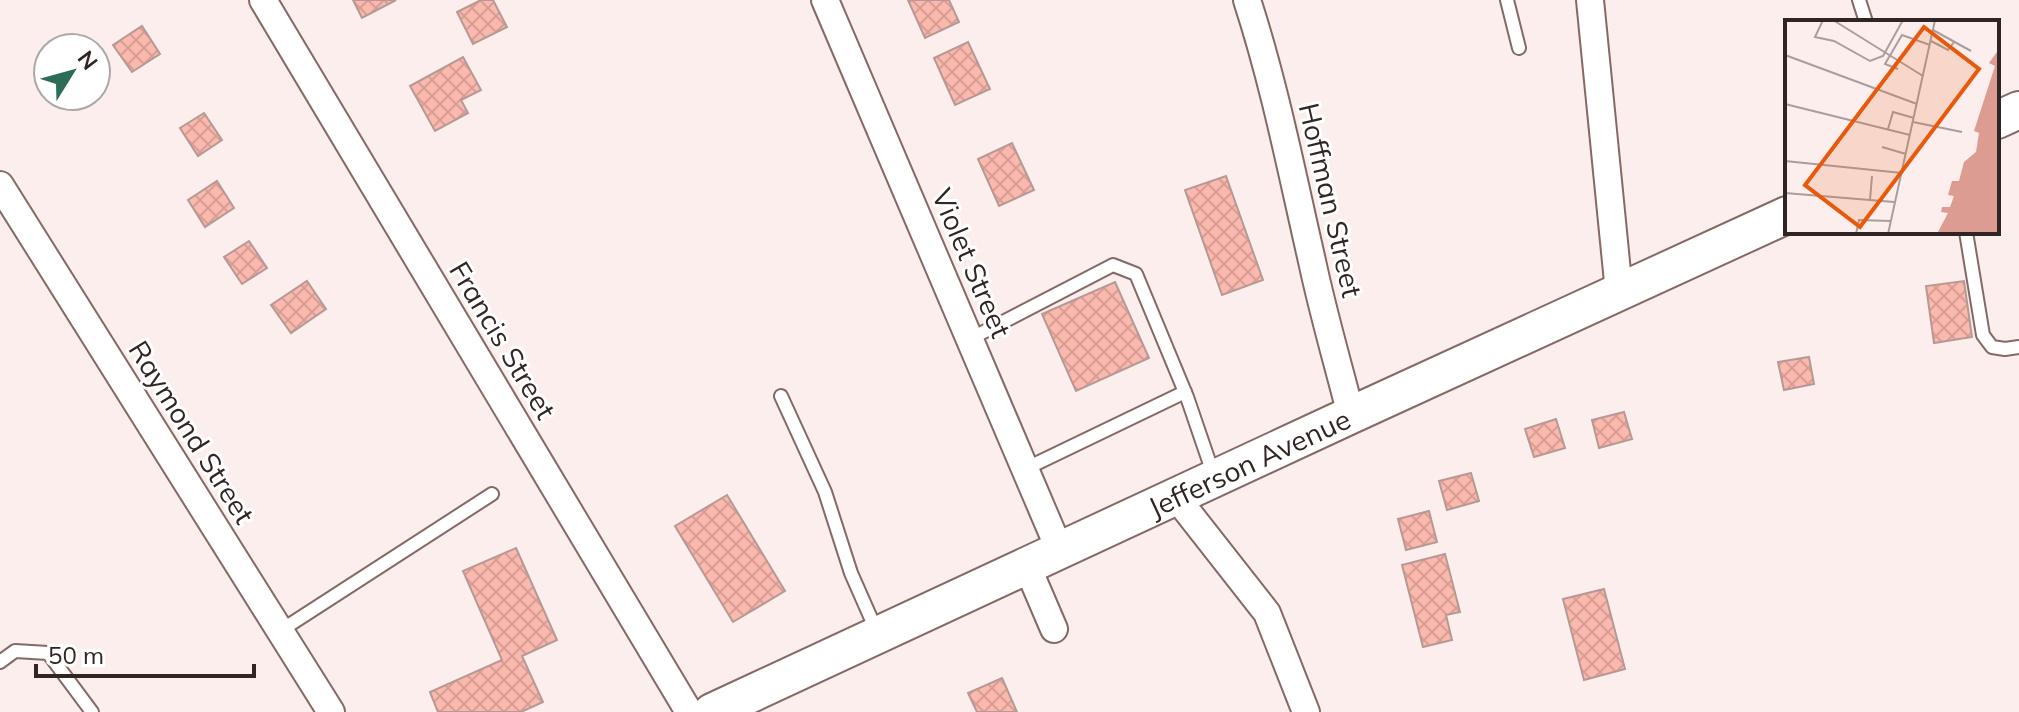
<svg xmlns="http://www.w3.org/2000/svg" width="2019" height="712" font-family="Mulish,sans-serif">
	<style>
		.building { fill: url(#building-cross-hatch); stroke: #b69994; stroke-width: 2 }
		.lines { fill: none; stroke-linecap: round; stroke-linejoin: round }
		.lane-casing { stroke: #846964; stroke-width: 16 }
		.street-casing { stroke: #846964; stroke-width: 30 }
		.secondary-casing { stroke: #846964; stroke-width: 40 }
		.lane { stroke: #fff; stroke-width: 12 }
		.street { stroke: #fff; stroke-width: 26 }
		.secondary { stroke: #fff; stroke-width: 36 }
		.labels { text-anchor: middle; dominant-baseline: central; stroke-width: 6; stroke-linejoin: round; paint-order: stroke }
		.street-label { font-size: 28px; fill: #312523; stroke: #fff }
		.inset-road { fill: none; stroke: #aa9e9c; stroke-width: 2 }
		.view { fill: #e8590c; fill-opacity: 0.15; stroke: #e8590c; stroke-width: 4 }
		.inset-edge { fill: none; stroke: #312523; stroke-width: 4 }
	</style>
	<defs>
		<pattern id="building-cross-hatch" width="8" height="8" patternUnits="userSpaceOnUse" patternTransform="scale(2)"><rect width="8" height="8" fill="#fbb8ad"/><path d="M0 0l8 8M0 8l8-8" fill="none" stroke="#d89e95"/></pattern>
	</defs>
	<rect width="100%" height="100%" fill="#fbeeec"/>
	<g class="building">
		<path d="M353 0H396L362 18Z"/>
		<path d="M481 0H493L507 27 473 44 457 12Z"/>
		<path d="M908 0H949L959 22 925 38Z"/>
		<path d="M142 26 160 54 132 72 113 45Z"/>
		<path d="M968 42 990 89 955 105 934 58Z"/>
		<path d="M463 57 481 90 461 100 468 113 435 131 410 86Z"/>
		<path d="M204 113 222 140 198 156 180 128Z"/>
		<path d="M1012 143 1034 190 999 206 978 159Z"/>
		<path d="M1226 176 1263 280 1222 295 1185 190Z"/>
		<path d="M217 181 234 208 205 227 188 200Z"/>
		<path d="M249 241 267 268 242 284 224 257Z"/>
		<path d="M307 281 326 309 291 333 271 305Z"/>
		<path d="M1964 281 1972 337 1934 343 1926 286Z"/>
		<path d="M1115 282 1149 358 1076 391 1042 314Z"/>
		<path d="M1809 357 1814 384 1784 390 1778 362Z"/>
		<path d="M1624 412 1632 439 1599 448 1592 420Z"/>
		<path d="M1556 419 1565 448 1534 457 1525 429Z"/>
		<path d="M1471 473 1479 501 1447 510 1439 481Z"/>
		<path d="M727 495 785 591 733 622 675 526Z"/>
		<path d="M1429 511 1437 542 1406 550 1398 519Z"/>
		<path d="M516 548 557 640 522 656 543 702 521 712H438L430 692 502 660 463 571Z"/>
		<path d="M1445 554 1460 612 1446 615 1452 640 1423 647 1402 565Z"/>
		<path d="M1604 589 1625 669 1584 680 1563 599Z"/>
		<path d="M1002 678 1017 712H977L968 693Z"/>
	</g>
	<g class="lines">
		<defs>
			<g id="lane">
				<path d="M1507 0 1519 48"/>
				<path d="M1859 0 1866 22"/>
				<path d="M1966 232 1983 335 1992 347 2005 349 2019 347"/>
				<path d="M970 339 1113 265 1136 274 1187 397 1214 476"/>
				<path d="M781 396 825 492 851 573 877 632"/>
				<path d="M1025 469 1185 392"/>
				<path d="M280 631 492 494"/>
				<path d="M0 662 15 651 48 653 92 712"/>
			</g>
			<g id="street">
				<path d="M263 0 689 712"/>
				<path d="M825 0 1060 551"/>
				<path d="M1247 0C1275 86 1292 174 1312 261 1323 313 1338 364 1351 415"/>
				<path d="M1590 0 1619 292"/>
				<path d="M0 185 331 712"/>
				<path d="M1176 497 1267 613 1306 712"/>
				<path d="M1027 566 1054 629"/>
			</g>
			<g id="secondary">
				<path d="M1997 120 2019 110"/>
				<path id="s1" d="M712 712 1351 415 1787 215"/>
			</g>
		</defs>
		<use href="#lane" class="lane-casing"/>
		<use href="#street" class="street-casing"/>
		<use href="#secondary" class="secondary-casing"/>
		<use href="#lane" class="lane"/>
		<use href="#street" class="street"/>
		<use href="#secondary" class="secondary"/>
	</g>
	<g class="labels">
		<g class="street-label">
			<text transform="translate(1331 200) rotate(77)">Hoffman Street</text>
			<text transform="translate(972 263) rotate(67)">Violet Street</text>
			<text transform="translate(503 340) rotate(59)">Francis Street</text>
			<text transform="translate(192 432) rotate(58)">Raymond Street</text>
			<text stroke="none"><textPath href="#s1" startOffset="592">Jefferson Avenue</textPath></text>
		</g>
	</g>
	<g transform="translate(1785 20)">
		<rect width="214" height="214" fill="#fbeeec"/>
		<path d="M214 29V214H152L163 193 156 192 157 187H165L169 176 163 175 167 161H174L179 142 191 132 194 113 189 111 210 46 204 43Z" fill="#dc9c91"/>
		<path class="inset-road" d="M38 0 30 17 49 21 85 41 98 36 118 0M48 0 138 56M148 10 186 31M146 21 163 30 169 22M0 35 132 84M113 49 100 44 117 15 145 25M0 84 125 115M128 102 177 112M103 109 108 92 129 98M97 127 121 134M0 141 117 153M0 173 109 182M85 180 87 156M71 214 74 200 106 201M103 214 150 0"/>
		<path class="view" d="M139 7 194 49 75 207 20 165Z"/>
		<rect width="214" height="214" class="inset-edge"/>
	</g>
	<g transform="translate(72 72) rotate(53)"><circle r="38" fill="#ffffff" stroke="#ada8a7" stroke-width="2"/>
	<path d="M0-6L14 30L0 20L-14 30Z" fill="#2d6c59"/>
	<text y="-12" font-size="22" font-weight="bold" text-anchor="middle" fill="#312523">N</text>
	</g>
	<path d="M36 664v12h218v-12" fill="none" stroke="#312523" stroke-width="4"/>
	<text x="48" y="664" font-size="24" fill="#312523" stroke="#ffffff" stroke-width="6" paint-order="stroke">50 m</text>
</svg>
